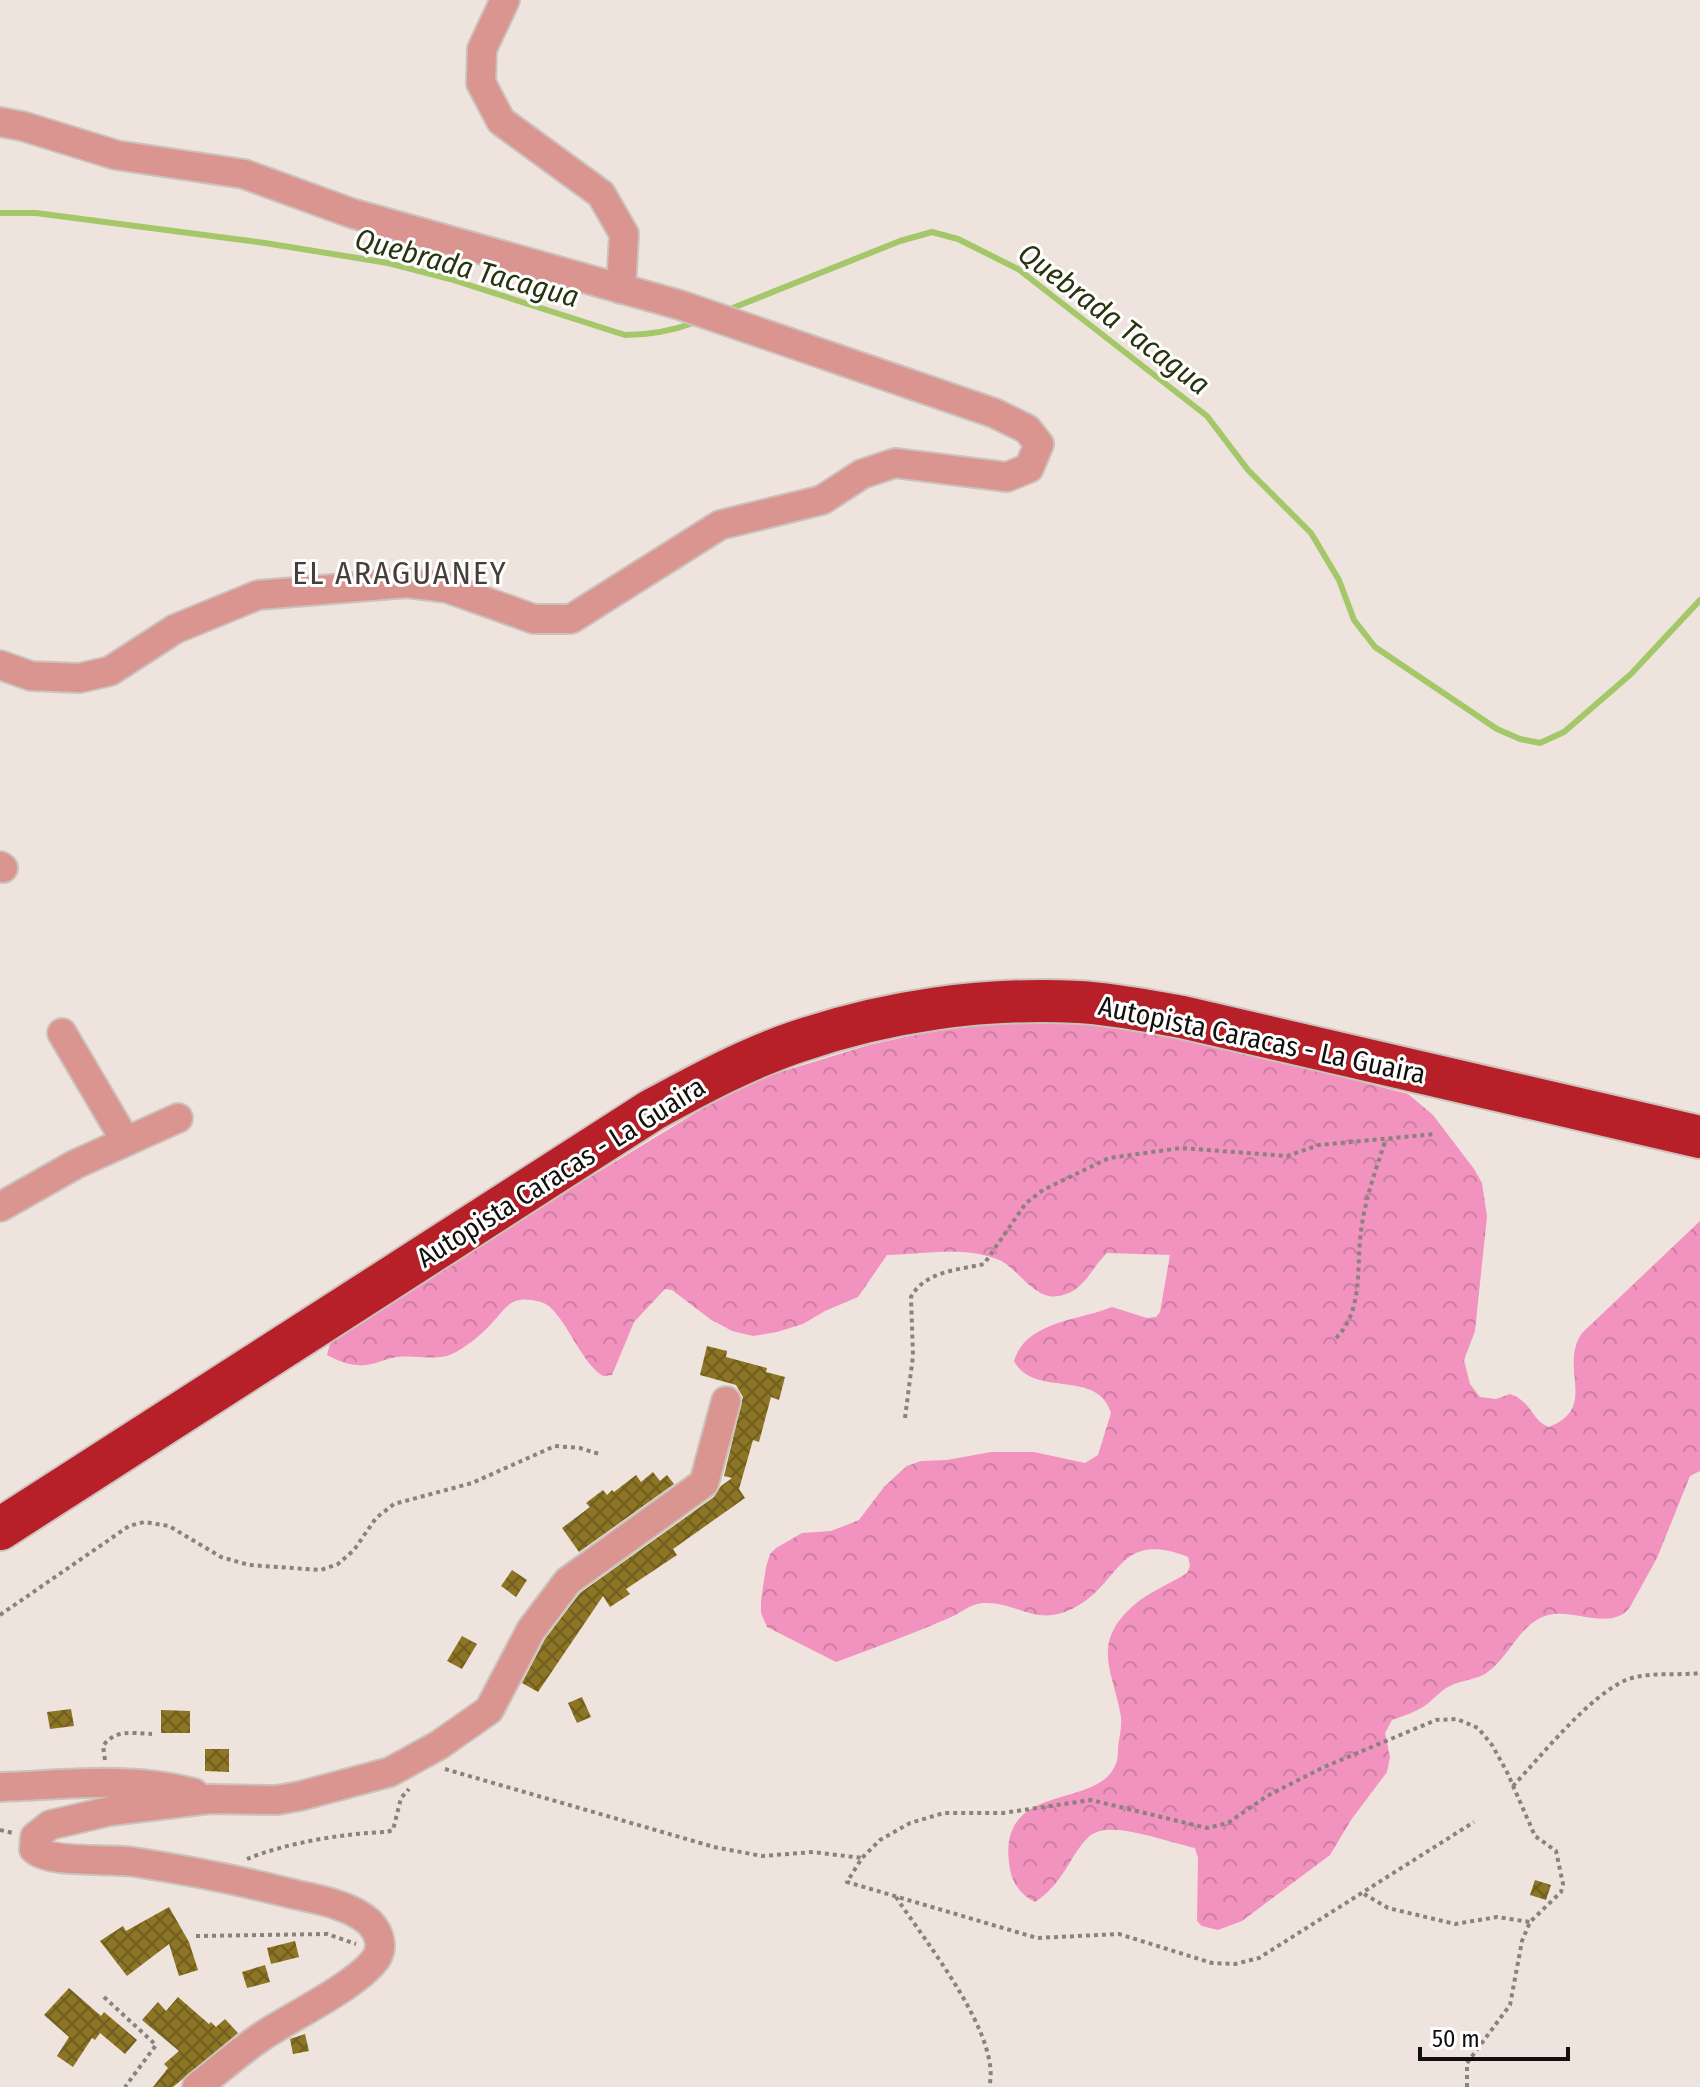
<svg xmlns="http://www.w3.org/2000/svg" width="1700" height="2087" font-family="'Fira Sans Condensed',sans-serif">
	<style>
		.forest { fill: url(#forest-crowns) }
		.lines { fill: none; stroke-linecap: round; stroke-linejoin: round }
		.stream { stroke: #a4c76a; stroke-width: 6 }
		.building { fill: url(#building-cross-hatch) }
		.minor-casing { stroke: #ccc2bc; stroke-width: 32 }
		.highway-casing { stroke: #ccc2bc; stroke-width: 46 }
		.path { stroke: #8a827d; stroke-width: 4; stroke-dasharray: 4 4; stroke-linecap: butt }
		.minor { stroke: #da9590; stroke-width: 28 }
		.highway { stroke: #b71f29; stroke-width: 42 }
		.labels { text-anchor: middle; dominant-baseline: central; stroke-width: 6; stroke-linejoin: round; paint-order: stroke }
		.street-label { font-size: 28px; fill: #120f0c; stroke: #fff }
		.water-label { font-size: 30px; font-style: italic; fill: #27340e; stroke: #fff }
		.quarter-label { font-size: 32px; letter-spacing: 2px; fill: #463e38; stroke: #fff }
	</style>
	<defs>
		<pattern id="forest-crowns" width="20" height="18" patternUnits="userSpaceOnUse" patternTransform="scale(2)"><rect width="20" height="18" fill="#f192bf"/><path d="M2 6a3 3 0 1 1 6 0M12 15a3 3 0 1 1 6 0" fill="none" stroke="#ce7da3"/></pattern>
		<pattern id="building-cross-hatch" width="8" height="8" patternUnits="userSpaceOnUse" patternTransform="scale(2)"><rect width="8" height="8" fill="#8c7525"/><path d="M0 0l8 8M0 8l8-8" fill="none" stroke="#715e1e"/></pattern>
	</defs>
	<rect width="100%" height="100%" fill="#efe4dd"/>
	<path class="forest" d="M1046 1020 1175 1034 1408 1094 1433 1115 1474 1169 1482 1183 1487 1216 1475 1331 1464 1360 1470 1384 1480 1397 1496 1399 1510 1394C1533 1402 1531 1421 1549 1427 1599 1407 1558 1368 1582 1333L1700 1221V1471L1690 1476 1657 1558 1630 1607C1612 1632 1573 1608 1548 1615 1519 1623 1509 1659 1485 1674 1475 1680 1461 1680 1450 1686 1441 1690 1434 1699 1426 1705 1416 1712 1403 1716 1392 1720L1385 1733 1390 1757 1387 1772 1351 1820 1330 1855 1242 1921 1218 1930 1202 1926 1197 1921 1198 1858 1195 1848C1172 1843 1117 1823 1097 1832 1087 1835 1081 1846 1075 1854 1064 1872 1054 1890 1035 1902 1019 1894 1011 1881 1009 1863 999 1781 1095 1810 1115 1766 1118 1760 1118 1754 1118 1748 1119 1738 1122 1728 1121 1717 1113 1670 1090 1644 1134 1605 1149 1592 1170 1584 1187 1573L1190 1566 1188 1557C1116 1529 1122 1585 1072 1609 1034 1627 1017 1601 983 1603 970 1604 961 1613 949 1618 912 1634 874 1648 836 1662L767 1627 761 1613V1600L766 1567 770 1554 776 1548 802 1533 831 1531 859 1520 884 1487 900 1472 907 1466 921 1461 947 1460 991 1452H1034L1085 1463 1098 1455 1111 1413C1098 1368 1034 1399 1014 1361 1026 1321 1078 1321 1112 1307L1147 1318 1156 1317 1160 1312 1170 1255 1107 1253C1091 1268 1084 1292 1059 1296 1034 1301 1018 1267 997 1259 964 1246 922 1254 887 1255L858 1297 825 1311 803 1324 777 1332 753 1336 732 1331 710 1319 672 1290 665 1289 634 1322 612 1375 603 1376C579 1362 563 1308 541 1302 511 1294 508 1306 491 1324 481 1335 465 1348 452 1354 435 1362 410 1353 392 1358 379 1361 369 1367 356 1365 346 1364 336 1360 327 1355L331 1340 465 1253 707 1106 761 1078 869 1045 938 1030 999 1021Z"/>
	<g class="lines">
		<g class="stream">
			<path d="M0 213H36L265 243 388 263 450 279 625 335C650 335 672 331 696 322"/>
			<path d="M725 311 900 241 932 232 958 239 1018 269 1207 416 1248 470 1311 533 1339 580 1354 620 1375 647 1497 729 1520 739 1540 743 1564 732 1631 674 1700 600"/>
		</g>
	</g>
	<g class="building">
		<path d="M707 1346 727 1351 726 1357 767 1368 766 1372 785 1377 779 1400 771 1397 759 1442 753 1440 739 1489 745 1498 673 1549 677 1555 626 1589 630 1594 610 1607 603 1596 538 1692 522 1683 545 1639 580 1593 714 1497 721 1486 732 1478 724 1476 743 1397 736 1385 700 1375Z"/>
		<path d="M653 1472 660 1481 667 1475 674 1484 579 1552 562 1528 590 1507 586 1503 603 1490 607 1495 612 1490 614 1492 636 1475 641 1482Z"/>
		<path d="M512 1570 527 1580 516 1597 501 1586Z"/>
		<path d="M462 1636 477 1644 462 1669 447 1661Z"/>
		<path d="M582 1697 591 1717 577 1723 568 1703Z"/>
		<path d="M71 1709 74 1726 50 1729 47 1712Z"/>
		<path d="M161 1710 190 1711V1733H161Z"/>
		<path d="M205 1749H229V1772L205 1771Z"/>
		<path d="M1535 1880 1551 1885 1546 1900 1530 1895Z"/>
		<path d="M169 1907 189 1942 198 1970 179 1976 169 1944 127 1976 100 1941 123 1926 126 1931Z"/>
		<path d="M295 1941 299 1957 271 1964 267 1948Z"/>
		<path d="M265 1965 270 1982 247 1988 242 1972Z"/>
		<path d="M69 1988 101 2016 104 2012 137 2040 125 2054 100 2033 95 2040 92 2038 73 2067 57 2056 69 2037 44 2015Z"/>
		<path d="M178 1997 209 2024 211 2022 216 2027 225 2019 238 2033 173 2087H153L168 2068 164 2064 179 2051 142 2020 158 2002 166 2011Z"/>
		<path d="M305 2034 309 2051 293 2054 290 2039Z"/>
	</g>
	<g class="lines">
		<defs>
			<g id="minor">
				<path d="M505 0 482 49 481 83 501 121 601 194 624 234 621 289"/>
				<path d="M0 122 22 126 116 155 244 174 351 213 680 305 994 413 1027 429 1039 444 1029 468 1007 477 895 463 862 474 822 500 720 525 571 619H534L447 588 407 583 258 595 175 629 110 671 80 678 31 676 0 665"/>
				<path d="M0 866 3 868"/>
				<path d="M62 1033 125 1140"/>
				<path d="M0 1207 76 1164 178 1118"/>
				<path d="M0 1787C64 1785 132 1776 194 1793"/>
				<path d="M197 2087C219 2070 241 2050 264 2035 293 2016 355 1986 375 1960 386 1945 377 1927 364 1918 343 1903 314 1899 289 1893 238 1880 186 1870 134 1862 109 1858 49 1864 34 1849L35 1837 50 1825 110 1811 210 1799 277 1800 300 1796 390 1772 439 1745 489 1710 531 1630 568 1581 704 1483 726 1401"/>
			</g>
			<path id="highway" d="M0 1529 652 1110C698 1085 746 1059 796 1042 886 1011 984 997 1079 1002 1114 1004 1148 1011 1182 1017L1700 1137"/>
		</defs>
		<use href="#minor" class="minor-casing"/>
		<use href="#highway" class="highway-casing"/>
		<g class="path">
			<path d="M1336 1338C1364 1310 1356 1267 1361 1231 1365 1199 1376 1169 1386 1139"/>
			<path d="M905 1418 913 1356 911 1297C925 1271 958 1270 984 1264L1026 1203 1043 1190 1109 1158 1181 1148 1287 1156 1319 1145 1436 1134"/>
			<path d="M0 1615 129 1526 144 1522 169 1526 221 1557 249 1565 321 1570 338 1564 354 1550 376 1518 394 1504 472 1483 555 1446 580 1448 599 1454"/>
			<path d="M105 1760 103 1746C115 1729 132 1733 152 1734"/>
			<path d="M445 1769 714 1847 762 1856 813 1852 862 1858"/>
			<path d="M1513 1786C1542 1755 1589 1696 1626 1680 1650 1671 1676 1676 1700 1673"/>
			<path d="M0 1830 13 1833"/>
			<path d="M247 1859C285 1843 346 1833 387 1832L393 1830 401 1798 409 1789"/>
			<path d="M1364 1894 1388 1908 1455 1924 1497 1917 1530 1922"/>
			<path d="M896 1897C924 1940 1003 2037 989 2087"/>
			<path d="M196 1936 327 1934 356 1944"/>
			<path d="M104 1997 156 2045 125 2087"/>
			<path d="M1467 2087V2063L1510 2005 1522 1941 1530 1922 1561 1892 1563 1884 1556 1851 1535 1836 1507 1772 1492 1745 1478 1728 1457 1719 1436 1720 1324 1767 1267 1796 1228 1823 1207 1828 1091 1800 1003 1813H944L910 1823 880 1840 862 1858 847 1882 1037 1938 1119 1934 1212 1963 1235 1964 1259 1958 1474 1822"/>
		</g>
		<use href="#minor" class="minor"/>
		<use href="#highway" class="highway"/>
	</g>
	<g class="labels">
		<g class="street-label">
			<text transform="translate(1262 1040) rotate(12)">Autopista Caracas - La Guaira</text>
			<text transform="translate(561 1172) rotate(-32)">Autopista Caracas - La Guaira</text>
		</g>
		<g class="water-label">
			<text transform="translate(467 268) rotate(15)">Quebrada Tacagua</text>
			<text transform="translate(1114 319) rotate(37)">Quebrada Tacagua</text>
		</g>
		<g class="quarter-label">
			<text x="400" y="573">EL ARAGUANEY</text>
		</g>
	</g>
	<path d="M1420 2047v12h148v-12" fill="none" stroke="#120f0c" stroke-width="4"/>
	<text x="1432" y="2047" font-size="24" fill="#120f0c" stroke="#ffffff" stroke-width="6" paint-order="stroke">50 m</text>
</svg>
